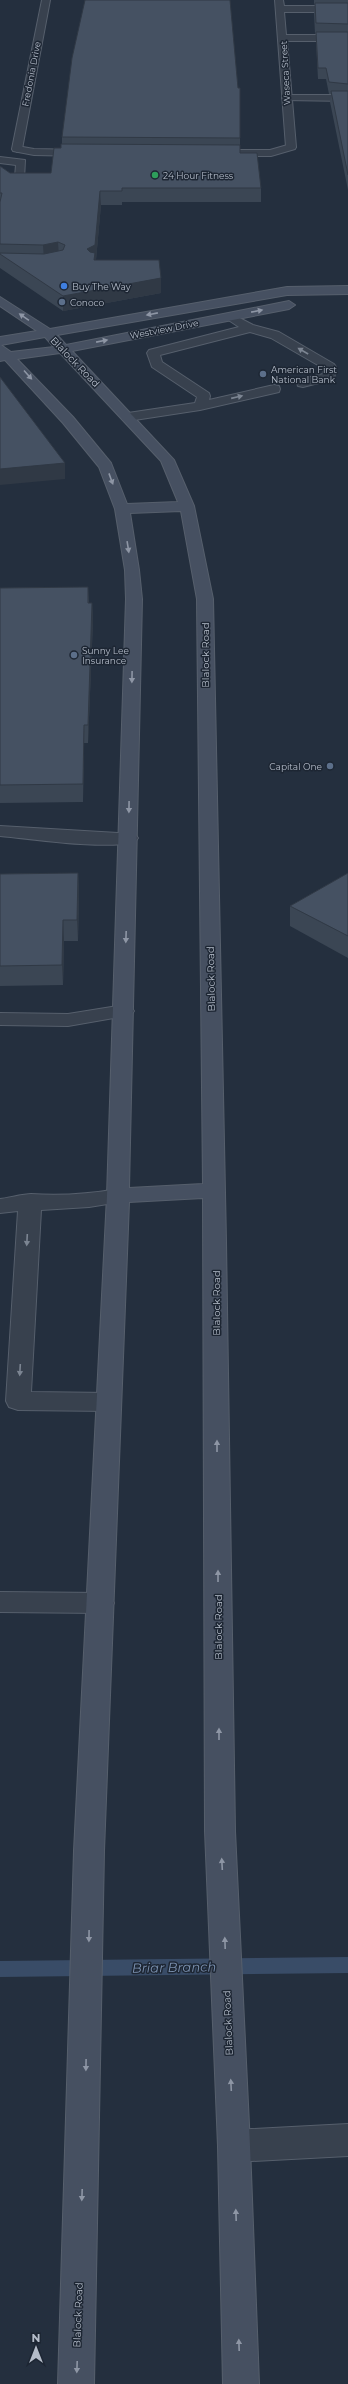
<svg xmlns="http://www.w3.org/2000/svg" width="348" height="2384" font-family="Montserrat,sans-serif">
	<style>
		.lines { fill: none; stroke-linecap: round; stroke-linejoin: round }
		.stream { fill: #394c67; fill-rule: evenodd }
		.service-casing { stroke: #565f6c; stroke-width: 2 }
		.minor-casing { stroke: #565f6c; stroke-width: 2 }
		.secondary-casing { stroke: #565f6c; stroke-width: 2 }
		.service { fill: #38414e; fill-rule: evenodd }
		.minor { fill: #38414e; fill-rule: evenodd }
		.secondary { fill: #465061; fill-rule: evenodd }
		.wall { fill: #3b4654 }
		.shaded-wall { fill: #303945 }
		.building { fill: #455162; stroke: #303945 }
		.oneway { fill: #8e96a5 }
		.oneway2 { fill: #7c8592 }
		.leisure-dot { fill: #2e9e5b; stroke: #1d2633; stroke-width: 1.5 }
		.shop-dot { fill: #3f7fe0; stroke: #1d2633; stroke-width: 1.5 }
		.service-dot { fill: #5c6f8a; stroke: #1d2633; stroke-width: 1.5 }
		.labels { text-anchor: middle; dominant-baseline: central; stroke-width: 3; stroke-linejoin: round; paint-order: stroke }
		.far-street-label { font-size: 9px; fill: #b4bcc9; stroke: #1d2633 }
		.far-poi-label { font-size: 9px; fill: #b4bcc9; stroke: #1d2633; text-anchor: start }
		.street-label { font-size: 10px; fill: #b4bcc9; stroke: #1d2633 }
		.near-water-label { font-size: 13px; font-style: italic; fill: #7c92b1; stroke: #1d2633 }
	</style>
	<rect width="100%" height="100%" fill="#242f3e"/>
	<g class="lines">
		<path class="stream" d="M348 1957V1973L0 1977V1961Z"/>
		<defs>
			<g id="service">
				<path d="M287 95H348V101L284 100 282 98Z"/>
				<path d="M291 144 296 147 295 149 271 156H228L223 153 228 150H270Z"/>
				<path d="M17 146 34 149 84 150 89 153 84 156 34 155 13 151 12 149Z"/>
				<path d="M0 157 25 160 24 179 20 180 15 177 16 165 0 163Z"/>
				<path d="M230 313 253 325 279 332 334 364 336 367 334 379 303 387 298 386 297 383 298 380 323 374V368L271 338 250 332 160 355 162 362 209 393 210 396 209 400 274 385 279 386 280 389 279 392 200 410 128 421 123 420 121 417 123 414 128 413 195 403 197 397 152 367 147 353 149 350 161 347 239 327 224 317Z"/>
				<path d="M0 826 135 834 138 838 135 842C103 850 35 839 0 836Z"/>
				<path d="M124 1005 131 1007 134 1011 131 1015 68 1026 0 1025V1013L68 1014Z"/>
				<path d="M118 1189 126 1191 129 1196 126 1201 89 1207 41 1210 31 1392 109 1393 118 1396 121 1402 118 1408 109 1411 18 1410 9 1407 6 1401 18 1211 0 1213V1199C8 1198 24 1194 31 1194 60 1196 89 1194 118 1189Z"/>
				<path d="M0 1592 101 1593 110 1596 114 1603 110 1610 101 1613 0 1612Z"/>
				<path d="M348 2124V2156L234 2162 222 2157 218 2146 222 2135 234 2130Z"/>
			</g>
			<g id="minor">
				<path d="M42 0H50L22 149 17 152 12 149Z"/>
				<path d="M275 0H283L284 6H348V12H284L286 35H348V41H287L296 147 291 150 286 147Z"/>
			</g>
			<path id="secondary" d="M348 286V294L287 295 57 335 66 345 289 301 295 305 289 309 72 351 174 460 194 506 213 599 226 1242 235 1831 250 2146 259 2384H223L218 2146 205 1831 203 1198 129 1202 104 1851 94 2384H58L74 1851 107 1196 126 599 125 570 115 509 99 467 63 423 5 360 0 361V337L37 331 0 306V297L50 329 287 287ZM45 337 54 347 11 352 1 345ZM60 353 161 461 178 502 127 504 111 463 73 417 17 359ZM181 511 197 599 203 1184 129 1188 142 599 139 570 130 513Z"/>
		</defs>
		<use href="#service" class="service-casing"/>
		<use href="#minor" class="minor-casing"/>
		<use href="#secondary" class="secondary-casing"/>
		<use href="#service" class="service"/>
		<use href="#minor" class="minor"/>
		<use href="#secondary" class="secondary"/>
	</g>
	<g class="wall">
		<path d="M314 0H348V190L330 102 331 94H329L326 79H318L316 42V34H315L314 14 315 5 314 4Z"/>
		<path d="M238 88H240V153L261 188V202H122V205H101L96 260H95L161 293 63 311 0 268V166L10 173H51L62 144V137Z"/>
		<path d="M88 587 89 603H92L93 621 88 743H84L83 802 0 803V588Z"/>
		<path d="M78 873 79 893 78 941H64L63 985 0 986V874Z"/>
		<path d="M348 873V958L290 926V906Z"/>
	</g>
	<g class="shaded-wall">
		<path d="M100 191 101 205 96 260H95V268L87 249Z"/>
		<path d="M58 242 59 257 44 260 43 245Z"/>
		<path d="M161 278V293L63 311V296Z"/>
		<path d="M65 463V479L0 485V469Z"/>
		<path d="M92 603 93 621 88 743V725Z"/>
		<path d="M84 725V743L83 802V784Z"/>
		<path d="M78 873 79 893 78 941 77 920Z"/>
		<path d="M63 920 64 941 63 985 62 965Z"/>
	</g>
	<g class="building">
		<path d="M85 0H230L238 88H240V138L62 137 72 58Z"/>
		<path d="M315 3H348V24L316 23Z"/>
		<path d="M316 32H348V84L329 82 326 68H318Z"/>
		<path d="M331 91H348V175Z"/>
		<path d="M61 144 240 145V153H257L261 188H122V191H100L95 245 87 249 90 252 95 253 94 260H159L161 278 63 296 0 254V253L44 254 63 250 65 245 58 242 43 245 0 244V202L2 193H0V166L10 173H51L54 148H61Z"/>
		<path d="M0 377 65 463 0 469Z"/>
		<path d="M88 587V603H92L88 725H84L83 784 0 785V588Z"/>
		<path d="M78 873 77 920H63L62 965 0 966V874Z"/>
		<path d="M348 873V936L290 906Z"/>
	</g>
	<defs><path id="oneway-solid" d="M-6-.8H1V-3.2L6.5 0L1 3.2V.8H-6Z"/></defs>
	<g class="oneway">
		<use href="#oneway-solid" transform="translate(257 311) rotate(-11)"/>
		<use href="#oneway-solid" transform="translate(152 314) rotate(169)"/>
		<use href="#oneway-solid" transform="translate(24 317) rotate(-146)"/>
		<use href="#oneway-solid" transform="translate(102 341) rotate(-11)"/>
		<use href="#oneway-solid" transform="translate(28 375) rotate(48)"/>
		<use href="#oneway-solid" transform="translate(111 479) rotate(70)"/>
		<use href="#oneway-solid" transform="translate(128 547) rotate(81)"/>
		<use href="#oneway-solid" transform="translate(132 677) rotate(91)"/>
		<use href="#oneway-solid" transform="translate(129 807) rotate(91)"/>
		<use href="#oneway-solid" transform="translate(126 937) rotate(92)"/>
		<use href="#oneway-solid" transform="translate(217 1446) rotate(-90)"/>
		<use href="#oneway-solid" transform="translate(218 1576) rotate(-90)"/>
		<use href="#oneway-solid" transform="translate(219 1734) rotate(-90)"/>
		<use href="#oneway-solid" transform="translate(222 1864) rotate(-93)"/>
		<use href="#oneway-solid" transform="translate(89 1936) rotate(91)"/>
		<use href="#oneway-solid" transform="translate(225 1943) rotate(-92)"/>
		<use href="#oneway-solid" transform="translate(86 2065) rotate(91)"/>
		<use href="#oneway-solid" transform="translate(231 2085) rotate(-93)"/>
		<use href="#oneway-solid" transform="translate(82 2195) rotate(92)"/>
		<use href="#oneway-solid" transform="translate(236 2215) rotate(-92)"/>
		<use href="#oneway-solid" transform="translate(239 2345) rotate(-92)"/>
		<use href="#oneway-solid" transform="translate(77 2367) rotate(92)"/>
	</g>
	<g class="oneway2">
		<use href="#oneway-solid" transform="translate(303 351) rotate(-150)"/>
		<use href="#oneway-solid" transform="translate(237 397) rotate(-13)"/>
		<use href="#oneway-solid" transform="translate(27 1240) rotate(93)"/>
		<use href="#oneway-solid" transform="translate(20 1370) rotate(93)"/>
	</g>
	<circle class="leisure-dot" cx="155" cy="175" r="4"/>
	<circle class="shop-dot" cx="64" cy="286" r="4"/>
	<g class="service-dot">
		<circle cx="62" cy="302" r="4"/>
		<circle cx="263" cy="374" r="4"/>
		<circle cx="74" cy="655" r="4"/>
		<circle cx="330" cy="766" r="4"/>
	</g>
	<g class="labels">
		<g class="far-street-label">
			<text transform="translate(285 73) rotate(-93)">Waseca Street</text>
			<text transform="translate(31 74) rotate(-79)">Fredonia Drive</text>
			<text transform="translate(164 329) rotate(-11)">Westview Drive</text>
		</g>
		<g class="far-poi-label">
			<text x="163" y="175">24 Hour Fitness</text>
			<text x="72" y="286">Buy The Way</text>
			<text x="70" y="302">Conoco</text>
			<text x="271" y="369">American First<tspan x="271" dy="10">National Bank</tspan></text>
			<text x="82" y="650">Sunny Lee<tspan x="82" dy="10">Insurance</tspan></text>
			<text x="322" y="766" text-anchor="end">Capital One</text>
		</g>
		<g class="street-label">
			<text transform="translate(75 362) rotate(46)">Blalock Road</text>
			<text transform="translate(205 655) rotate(-90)">Blalock Road</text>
			<text transform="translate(211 979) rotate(-91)">Blalock Road</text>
			<text transform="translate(216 1303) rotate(-90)">Blalock Road</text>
			<text transform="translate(218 1627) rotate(-90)">Blalock Road</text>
			<text transform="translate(228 2023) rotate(-92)">Blalock Road</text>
			<text transform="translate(78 2315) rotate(-88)">Blalock Road</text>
		</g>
		<g class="near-water-label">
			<text transform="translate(174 1967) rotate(-1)">Briar Branch</text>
		</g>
	</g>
	<g transform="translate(36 2348)" stroke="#1d2633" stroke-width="3" paint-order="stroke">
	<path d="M0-3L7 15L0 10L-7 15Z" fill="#b4bcc9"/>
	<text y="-6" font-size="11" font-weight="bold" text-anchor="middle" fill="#b4bcc9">N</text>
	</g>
</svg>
